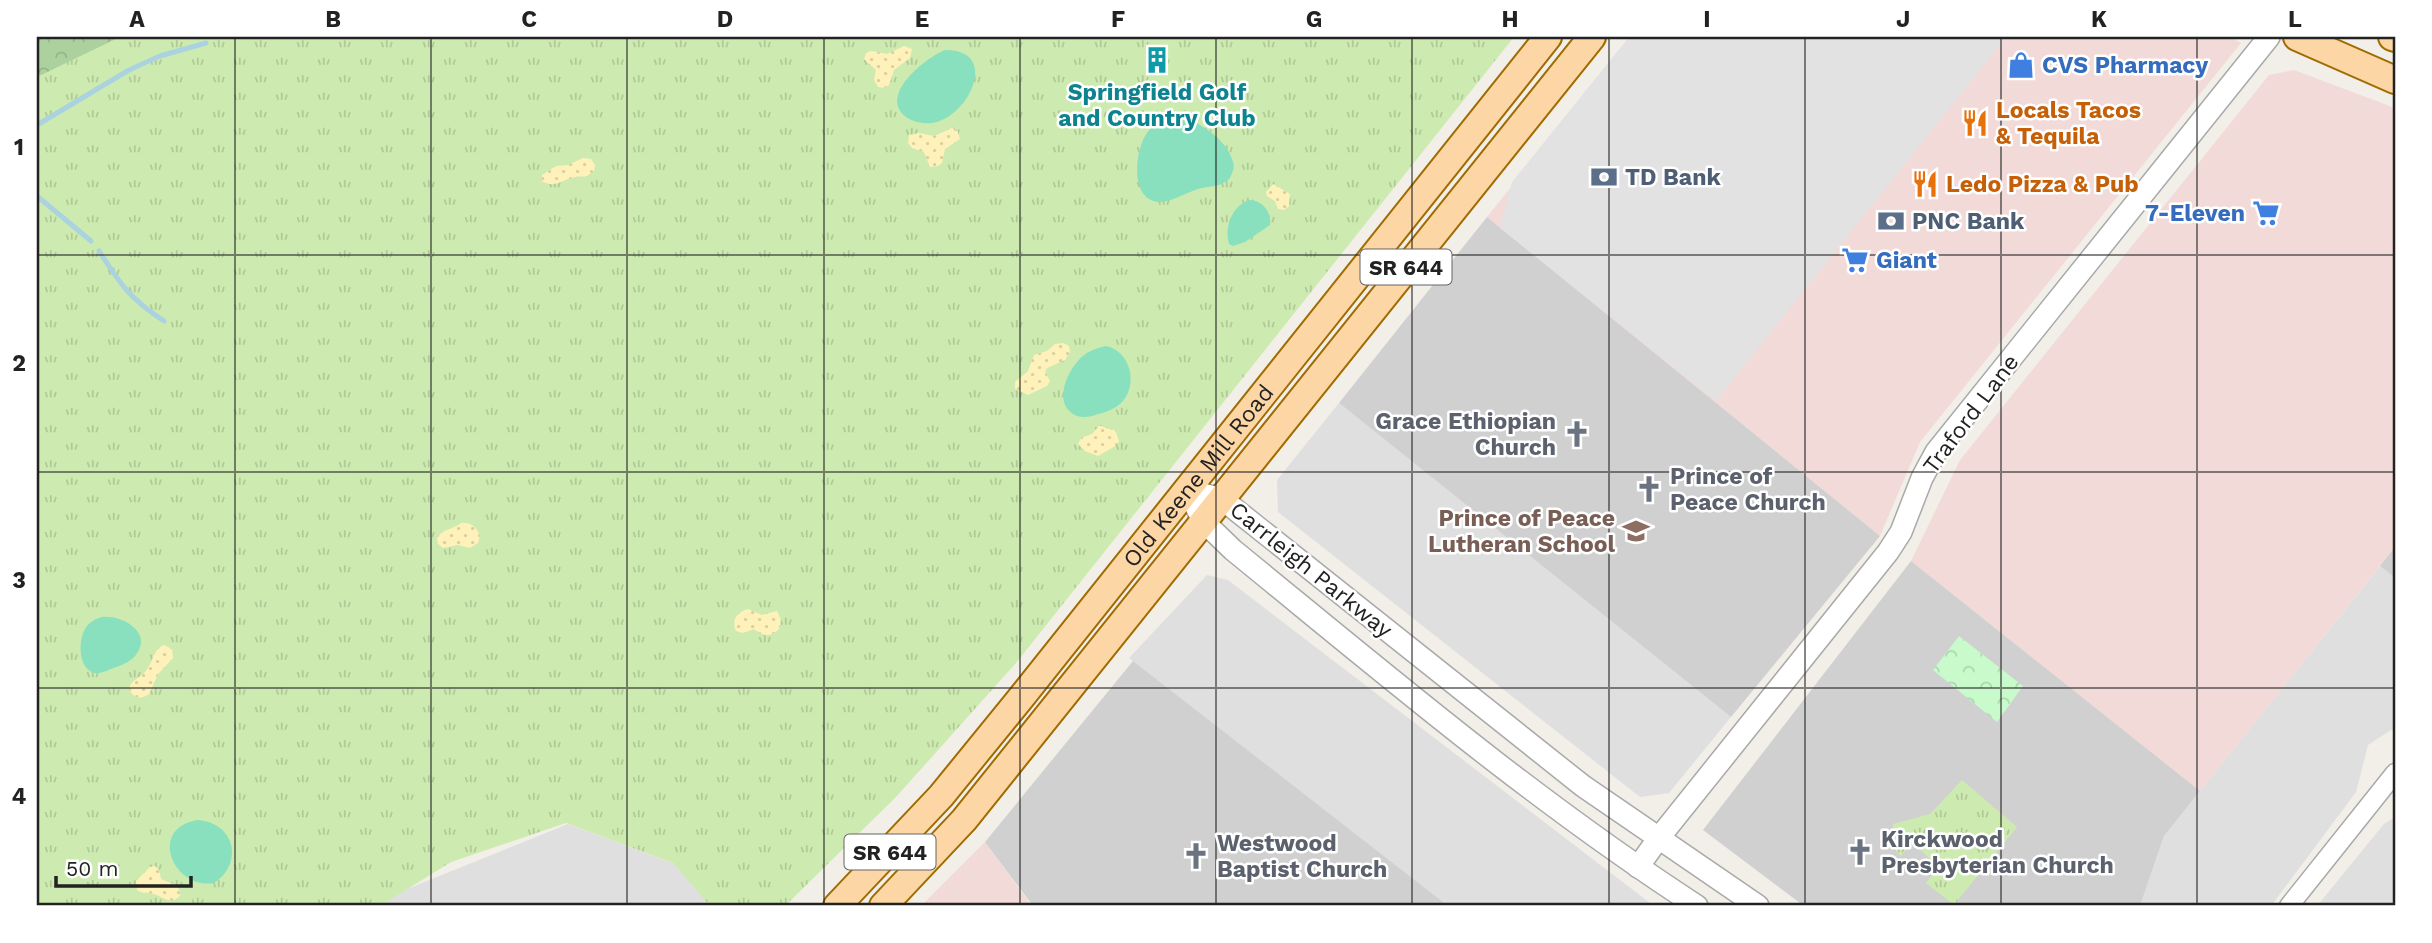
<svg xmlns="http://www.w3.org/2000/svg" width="2432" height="943" font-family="'Work Sans',sans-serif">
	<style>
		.residential { fill: #e0dfdf }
		.commercial { fill: #f2dad9 }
		.religious { fill: #d0d0d0 }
		.grass { fill: url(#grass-tufts) }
		.forest { fill: url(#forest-crowns) }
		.sand { fill: url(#sand-dots) }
		.park { fill: url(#park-crowns) }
		.pitch { fill: #88e0be }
		.parking { fill: #e2e2e2 }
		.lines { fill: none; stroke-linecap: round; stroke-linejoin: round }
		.stream { stroke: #aad3df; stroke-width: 5 }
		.minor-casing { stroke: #a9a9a9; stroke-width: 21 }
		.tertiary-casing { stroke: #a9a9a9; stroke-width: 24 }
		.primary-casing { stroke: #a06b00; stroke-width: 30 }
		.minor { stroke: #fff; stroke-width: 18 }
		.tertiary { stroke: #fff; stroke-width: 21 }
		.primary { stroke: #fcd6a4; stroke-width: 26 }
		.grid { fill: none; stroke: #222; stroke-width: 2; stroke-opacity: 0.55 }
		.labels { text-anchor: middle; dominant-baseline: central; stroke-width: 5; stroke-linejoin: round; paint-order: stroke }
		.shield { fill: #fff; stroke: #646464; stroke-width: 2 }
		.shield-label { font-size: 21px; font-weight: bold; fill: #222 }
		.shop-label { font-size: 23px; font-weight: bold; fill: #366cbe; stroke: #fff; text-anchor: start }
		.culture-label { font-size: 23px; font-weight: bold; fill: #0d838f; stroke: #fff }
		.food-label { font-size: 23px; font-weight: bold; fill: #c56008; stroke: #fff; text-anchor: start }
		.service-label { font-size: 23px; font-weight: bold; fill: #4e5e75; stroke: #fff; text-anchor: start }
		.street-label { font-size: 23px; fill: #222; stroke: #fff }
		.worship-label { font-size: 23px; font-weight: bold; fill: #5b616d; stroke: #fff; text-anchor: start }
		.education-label { font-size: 23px; font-weight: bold; fill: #785e54; stroke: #fff; text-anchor: end }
		.neatline { fill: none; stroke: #222; stroke-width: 2.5 }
		.grid-label { font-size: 23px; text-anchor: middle; font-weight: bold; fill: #222 }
	</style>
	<defs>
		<pattern id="grass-tufts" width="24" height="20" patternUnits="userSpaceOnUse" patternTransform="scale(1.75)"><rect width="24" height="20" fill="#cdebb0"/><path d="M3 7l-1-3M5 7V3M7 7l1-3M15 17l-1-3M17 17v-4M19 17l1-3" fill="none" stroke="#b0c997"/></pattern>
		<pattern id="forest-crowns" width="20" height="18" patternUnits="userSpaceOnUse" patternTransform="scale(1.75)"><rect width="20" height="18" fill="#add19e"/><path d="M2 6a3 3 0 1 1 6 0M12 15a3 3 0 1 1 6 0" fill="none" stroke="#95b388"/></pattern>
		<pattern id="sand-dots" width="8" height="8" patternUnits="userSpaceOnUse" patternTransform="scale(1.75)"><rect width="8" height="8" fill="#fff1ba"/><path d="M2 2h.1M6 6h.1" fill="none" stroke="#dacea0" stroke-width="1.8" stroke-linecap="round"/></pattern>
		<pattern id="park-crowns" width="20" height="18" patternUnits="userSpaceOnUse" patternTransform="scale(1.75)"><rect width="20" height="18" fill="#c8facc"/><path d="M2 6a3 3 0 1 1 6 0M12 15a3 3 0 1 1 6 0" fill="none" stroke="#acd6af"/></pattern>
	</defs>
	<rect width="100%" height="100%" fill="#f2efe9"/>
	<g class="residential">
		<path d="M1339 403 1731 717 1669 793 1640 797 1278 512 1277 480Z"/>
		<path d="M2380 566 2395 578V730H2391L2368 745 2356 792 2271 906H2140L2164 836Z"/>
		<path d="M1207 575 1228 580 1654 906H1447L1129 658Z"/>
		<path d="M2395 817V906H2317L2384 824Z"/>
		<path d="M568 824 675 864 711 906H365Z"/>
	</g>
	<g class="commercial">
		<path d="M1632 37H2231L2241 43 1920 442 1880 536 1487 217Z"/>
		<path d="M2294 70 2395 108V547L2200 791 1911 561 1960 460 2269 75Z"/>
		<path d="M985 842 1032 906H921Z"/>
	</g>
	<g class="religious">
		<path d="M1487 217 1880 536 1731 717 1339 403Z"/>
		<path d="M2395 547V578L2380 566Z"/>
		<path d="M1911 561 2200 791 2164 836 2140 906H1804L1703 830Z"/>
		<path d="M1133 661 1448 906H1033L985 842Z"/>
	</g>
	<g class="grass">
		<path d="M37 37H1514L1016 663 896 797 785 906H710L673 863 566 823 451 862 380 906H37Z"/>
		<path d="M1962 780 2017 827 1954 905 1926 883 1939 866 1912 843 1901 856 1892 847 1893 824 1930 814Z"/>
	</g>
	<path class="forest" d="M37 37H120L37 77Z"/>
	<g class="sand">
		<path d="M904 46 912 49 910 58 894 70 889 85 884 88 878 87 874 80 876 70 864 59 866 53 871 51 887 54Z"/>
		<path d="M952 128 957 130 960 139 945 149 942 163 938 166 930 167 924 152 912 148 908 143 909 135 919 133 934 136Z"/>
		<path d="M583 158 591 159 595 165 594 171 587 176C583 177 579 176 575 177 564 179 554 189 542 181V175L556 166 568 165Z"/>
		<path d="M1273 184 1290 194 1289 206 1284 210 1278 209 1275 201 1267 196 1266 192Z"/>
		<path d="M1063 343 1069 346 1070 352 1065 360 1047 368 1045 372 1050 381 1047 386 1028 395 1015 389V382L1028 371 1034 355 1047 351 1055 344Z"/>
		<path d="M1099 426C1105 425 1108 431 1115 430L1119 441 1117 445 1098 456 1085 451 1078 444 1081 438 1092 434Z"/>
		<path d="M461 523C471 522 476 527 480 536L478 543 470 548 458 545 443 548 438 544 437 538C441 530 454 529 461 523Z"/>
		<path d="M748 609 762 615 777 611 781 620 779 629C770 638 763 636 754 629L743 633 736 631C731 620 737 612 748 609Z"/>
		<path d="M164 645 172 649 173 658 158 674 149 694C141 700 132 698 129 688 132 679 143 677 148 668 154 659 153 650 164 645Z"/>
		<path d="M155 866 159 870 161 879C170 884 180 882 180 896 170 905 165 898 154 894 148 892 143 894 137 890L136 881 150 867Z"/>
	</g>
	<path class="park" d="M1959 636 2023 686 1997 722 1933 670Z"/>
	<g class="pitch">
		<path d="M945 50C1000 49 970 117 932 123 923 124 913 122 906 117 877 95 927 57 945 50Z"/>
		<path d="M1175 116C1196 118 1228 140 1233 162 1235 168 1232 173 1230 178 1219 189 1208 185 1195 190 1184 194 1171 202 1159 202 1129 200 1135 149 1147 133 1153 124 1165 118 1175 116Z"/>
		<path d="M1249 200C1262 200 1272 212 1270 225L1245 242 1233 246 1229 244C1224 227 1232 206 1249 200Z"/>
		<path d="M1106 346C1130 351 1139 384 1122 402 1116 408 1107 412 1098 414 1091 417 1084 418 1077 416 1053 406 1065 375 1078 361 1085 352 1096 348 1106 346Z"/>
		<path d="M102 617C124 615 154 634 135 656 129 663 119 666 111 669 106 671 100 674 95 673 78 669 78 641 85 629 89 622 95 619 102 617Z"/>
		<path d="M198 820C235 823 244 863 214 883 173 890 147 828 198 820Z"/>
	</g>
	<path class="parking" d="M1629 37H2006L1716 401 1500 228 1512 182Z"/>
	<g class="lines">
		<g class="stream">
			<path d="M37 125 129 70 160 56 206 43"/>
			<path d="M37 196 91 241"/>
			<path d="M99 251C121 285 129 298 164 321"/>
		</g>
		<defs>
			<path id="minor" d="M2289 906 2395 773"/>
			<g id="tertiary">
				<path d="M1187 490 1222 499 1583 786 1758 906"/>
				<path d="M1187 490 1204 522 1233 550C1384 673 1533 800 1697 906"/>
				<path d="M1638 867 1658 839 1888 552 1901 532 1922 478 1936 452 2269 37"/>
			</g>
			<g id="primary">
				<path d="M2297 37 2395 80"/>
				<path d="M2392 37 2395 38"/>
				<path id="s1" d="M837 906 941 796 1020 699 1548 37"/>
				<path d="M883 906 964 820 1592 37"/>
			</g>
		</defs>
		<use href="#minor" class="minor-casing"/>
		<use href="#tertiary" class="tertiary-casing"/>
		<use href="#primary" class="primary-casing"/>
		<use href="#minor" class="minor"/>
		<use href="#tertiary" class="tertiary"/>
		<use href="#primary" class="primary"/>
	</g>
	<path class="grid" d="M235 37V906M431 37V906M627 37V906M824 37V906M1020 37V906M1216 37V906M1412 37V906M1609 37V906M1805 37V906M2001 37V906M2197 37V906M37 255H2395M37 472H2395M37 688H2395"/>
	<defs>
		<symbol id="building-bare" viewBox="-9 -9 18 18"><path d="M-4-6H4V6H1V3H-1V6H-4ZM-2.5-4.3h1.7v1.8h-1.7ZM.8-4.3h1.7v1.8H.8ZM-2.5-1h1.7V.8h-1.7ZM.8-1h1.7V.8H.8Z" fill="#0f9aa8" stroke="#fff" stroke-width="2.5" paint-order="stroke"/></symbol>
		<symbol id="shop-bare" viewBox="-9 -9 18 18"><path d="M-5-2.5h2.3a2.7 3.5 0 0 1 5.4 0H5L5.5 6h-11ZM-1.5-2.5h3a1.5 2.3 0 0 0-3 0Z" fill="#3f7fe0" stroke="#fff" stroke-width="2.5" paint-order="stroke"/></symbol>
		<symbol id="restaurant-bare" viewBox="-9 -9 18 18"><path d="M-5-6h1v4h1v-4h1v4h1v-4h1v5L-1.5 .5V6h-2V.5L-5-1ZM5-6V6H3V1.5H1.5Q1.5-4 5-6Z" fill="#e8710a" stroke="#fff" stroke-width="2.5" paint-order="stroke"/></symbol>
		<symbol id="bank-bare" viewBox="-9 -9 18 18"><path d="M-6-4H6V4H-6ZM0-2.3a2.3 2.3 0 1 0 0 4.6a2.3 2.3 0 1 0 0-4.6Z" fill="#5c6f8a" stroke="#fff" stroke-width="2.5" paint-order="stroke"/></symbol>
		<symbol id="supermarket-bare" viewBox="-9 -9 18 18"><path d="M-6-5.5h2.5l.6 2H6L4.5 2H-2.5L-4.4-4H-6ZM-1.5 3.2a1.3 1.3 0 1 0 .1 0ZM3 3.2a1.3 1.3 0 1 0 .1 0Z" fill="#3f7fe0" stroke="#fff" stroke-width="2.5" paint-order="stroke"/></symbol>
		<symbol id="church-bare" viewBox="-9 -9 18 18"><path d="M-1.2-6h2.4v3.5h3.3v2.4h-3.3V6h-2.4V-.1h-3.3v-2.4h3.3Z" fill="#6b7280" stroke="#fff" stroke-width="2.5" paint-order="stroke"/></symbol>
		<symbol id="school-bare" viewBox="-9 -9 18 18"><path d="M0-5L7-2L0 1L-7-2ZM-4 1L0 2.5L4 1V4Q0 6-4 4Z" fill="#8d6e63" stroke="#fff" stroke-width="2.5" paint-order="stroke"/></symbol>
	</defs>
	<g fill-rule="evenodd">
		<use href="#building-bare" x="1138" y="41" width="38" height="38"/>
		<use href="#shop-bare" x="2002" y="46" width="38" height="38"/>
		<use href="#restaurant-bare" x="1956" y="104" width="38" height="38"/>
		<use href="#bank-bare" x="1585" y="158" width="38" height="38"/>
		<use href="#restaurant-bare" x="1906" y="165" width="38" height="38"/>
		<use href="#supermarket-bare" x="2247" y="194" width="38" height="38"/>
		<use href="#bank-bare" x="1872" y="202" width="38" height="38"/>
		<use href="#supermarket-bare" x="1836" y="241" width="38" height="38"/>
		<use href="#church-bare" x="1558" y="415" width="38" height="38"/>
		<use href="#church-bare" x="1630" y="470" width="38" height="38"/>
		<use href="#school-bare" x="1617" y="512" width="38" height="38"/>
		<use href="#church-bare" x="1841" y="833" width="38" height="38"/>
		<use href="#church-bare" x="1177" y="837" width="38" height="38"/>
	</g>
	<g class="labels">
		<g class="shield">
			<rect x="1360.5" y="249.5" width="91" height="35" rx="5"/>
			<rect x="844.5" y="834.5" width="91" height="35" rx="5"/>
		</g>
		<g class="shield-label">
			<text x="1406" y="267">SR 644</text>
			<text x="890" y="852">SR 644</text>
		</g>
		<g class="shop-label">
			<text x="2042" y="65">CVS Pharmacy</text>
			<text x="2245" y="213" text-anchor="end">7-Eleven</text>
			<text x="1876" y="260">Giant</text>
		</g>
		<g class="culture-label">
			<text x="1157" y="92">Springfield Golf<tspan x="1157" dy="26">and Country Club</tspan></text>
		</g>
		<g class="food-label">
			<text x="1996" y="110">Locals Tacos<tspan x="1996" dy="26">&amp; Tequila</tspan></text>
			<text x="1946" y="184">Ledo Pizza &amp; Pub</text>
		</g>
		<g class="service-label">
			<text x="1625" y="177">TD Bank</text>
			<text x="1912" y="221">PNC Bank</text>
		</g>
		<g class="street-label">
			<text transform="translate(1971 414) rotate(-53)">Traford Lane</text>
			<text stroke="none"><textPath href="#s1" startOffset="562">Old Keene Mill Road</textPath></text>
			<text transform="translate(1311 570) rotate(39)">Carrleigh Parkway</text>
		</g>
		<g class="worship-label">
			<text x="1556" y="421" text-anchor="end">Grace Ethiopian<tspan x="1556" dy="26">Church</tspan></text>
			<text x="1670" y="476">Prince of<tspan x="1670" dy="26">Peace Church</tspan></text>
			<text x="1881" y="839">Kirckwood<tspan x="1881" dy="26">Presbyterian Church</tspan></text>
			<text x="1217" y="843">Westwood<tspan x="1217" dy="26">Baptist Church</tspan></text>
		</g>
		<g class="education-label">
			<text x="1615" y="518">Prince of Peace<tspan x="1615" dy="26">Lutheran School</tspan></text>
		</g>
	</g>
	<rect width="2432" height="943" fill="none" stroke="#ffffff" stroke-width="77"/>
	<path d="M56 876v10h135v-10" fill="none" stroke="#222222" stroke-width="3.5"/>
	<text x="66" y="876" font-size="21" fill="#222222" stroke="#ffffff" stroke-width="5" paint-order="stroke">50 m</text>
	<rect x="38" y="38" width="2356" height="866" class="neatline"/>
	<g class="grid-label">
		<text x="137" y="27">A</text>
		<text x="333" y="27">B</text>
		<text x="529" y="27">C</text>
		<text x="725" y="27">D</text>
		<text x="922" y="27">E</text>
		<text x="1118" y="27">F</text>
		<text x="1314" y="27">G</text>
		<text x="1510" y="27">H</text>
		<text x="1707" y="27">I</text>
		<text x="1903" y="27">J</text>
		<text x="2099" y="27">K</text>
		<text x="2295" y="27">L</text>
		<text x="19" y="155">1</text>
		<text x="19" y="371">2</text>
		<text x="19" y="588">3</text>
		<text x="19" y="804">4</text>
	</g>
</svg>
